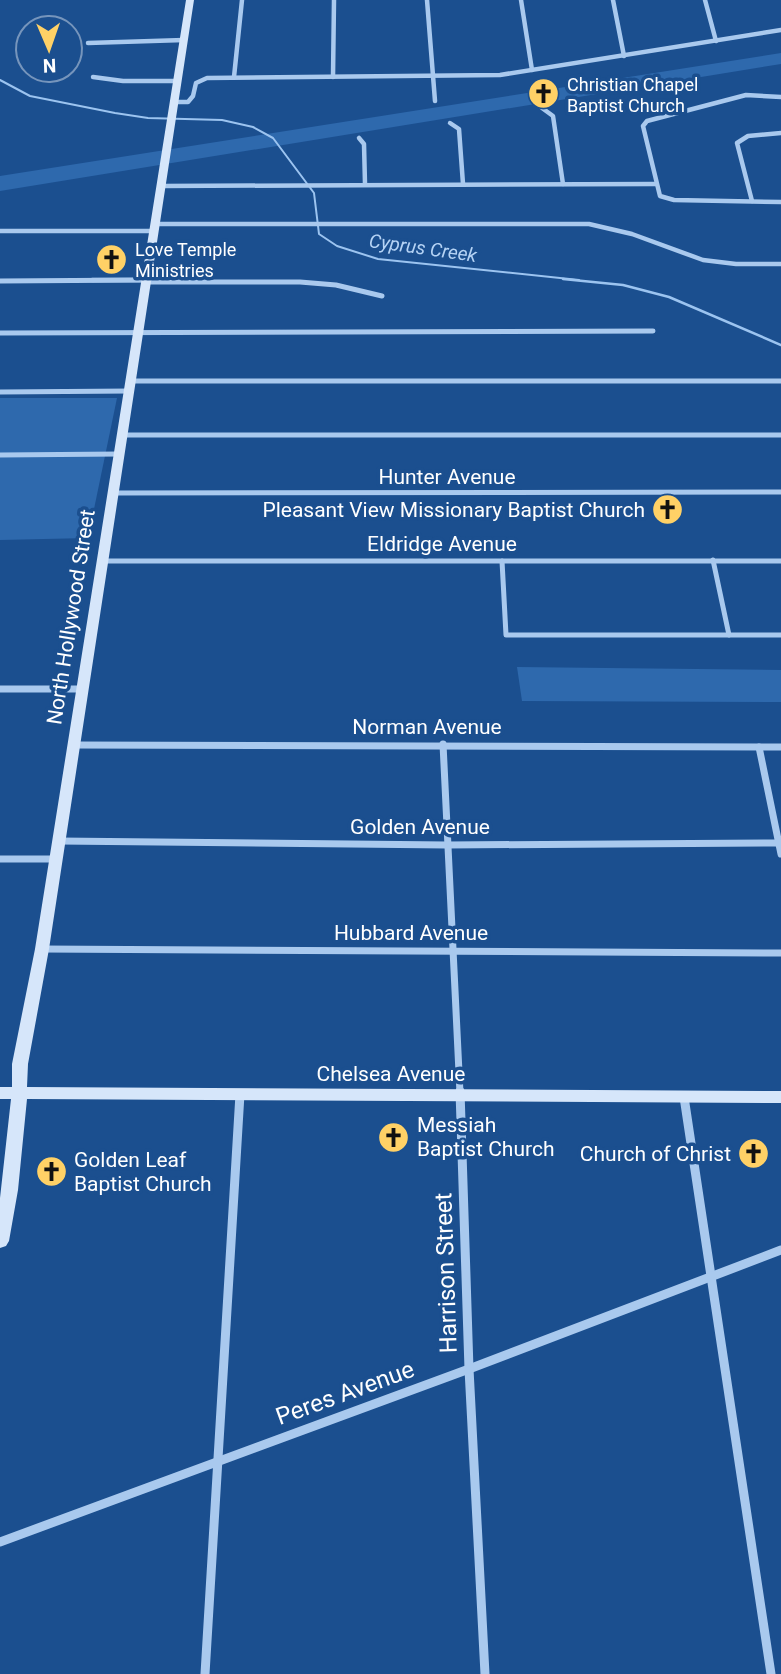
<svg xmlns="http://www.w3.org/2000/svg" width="781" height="1674" font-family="Roboto,sans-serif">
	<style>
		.green { fill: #2e69ad }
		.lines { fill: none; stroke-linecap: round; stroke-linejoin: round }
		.stream-far1 { stroke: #9cc4f0; stroke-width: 2 }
		.stream { stroke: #9cc4f0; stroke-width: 2.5 }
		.minor-far3 { stroke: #a9c9ee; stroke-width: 4.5 }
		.minor-far2 { stroke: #a9c9ee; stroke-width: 5 }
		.minor-far1 { stroke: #a9c9ee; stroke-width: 7 }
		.minor { stroke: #a9c9ee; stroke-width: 9 }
		.secondary { fill: #d6e6fa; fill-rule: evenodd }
		.labels { text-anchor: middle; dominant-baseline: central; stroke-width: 7; stroke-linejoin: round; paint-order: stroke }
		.far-poi-label { font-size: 18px; fill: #fff; stroke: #1b4f8f; text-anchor: start }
		.far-water-label { font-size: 19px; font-style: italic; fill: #b5d3f5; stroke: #1b4f8f }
		.street-label { font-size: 21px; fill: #fff; stroke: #1b4f8f }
		.poi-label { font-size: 21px; fill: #fff; stroke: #1b4f8f; text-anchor: end }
		.near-street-label { font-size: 24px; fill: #fff; stroke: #1b4f8f }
	</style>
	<rect width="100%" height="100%" fill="#1b4f8f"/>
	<g class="green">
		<path d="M781 53V64L0 191V176Z"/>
		<path d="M0 398H117L88 538 0 540Z"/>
		<path d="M517 667 781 670V702L522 701Z"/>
	</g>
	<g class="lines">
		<path class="stream-far1" d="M0 80 30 96 115 113 148 118 222 120 253 127 273 138 314 193 319 234 337 246 378 259 579 280"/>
		<path class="stream" d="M563 279 623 285 669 297 781 345"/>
		<g class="minor-far3">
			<path d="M427 0 435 101"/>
			<path d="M521 0 532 70"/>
			<path d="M613 0 624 56"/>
			<path d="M705 0 716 41"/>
			<path d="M88 43 184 40"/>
			<path d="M93 77 123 81H177"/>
			<path d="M234 77 242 0"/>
			<path d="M333 77 334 0"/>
			<path d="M781 97 746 95 647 121 643 126 660 196 674 200 781 202"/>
			<path d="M175 102H188L193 96 196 83 207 78 500 75 781 30"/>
			<path d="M542 108 553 116 563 184"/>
			<path d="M450 123 459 129 463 184"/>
			<path d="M359 138 364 144 365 184"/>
			<path d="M162 186 656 184"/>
			<path d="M752 201 737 143 748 136 781 133"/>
			<path d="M155 224H589L632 234 703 260 736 264H781"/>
			<path d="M0 231H154"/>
			<path d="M92 280H147"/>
		</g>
		<g class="minor-far2">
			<path d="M0 281 147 280"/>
			<path d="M147 282H300L336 285 382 296"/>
			<path d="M0 333 653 331"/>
			<path d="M131 381H781"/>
			<path d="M0 392 130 391"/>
			<path d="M123 435H781"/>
			<path d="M0 455 120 454"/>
			<path d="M114 493 781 492"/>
			<path d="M713 560 729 635"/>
			<path d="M103 561H781"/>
			<path d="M502 561 506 635H781"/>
		</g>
		<g class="minor-far1">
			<path d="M0 689H83"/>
			<path d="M443 744 460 1093"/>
			<path d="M74 745 781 747"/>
			<path d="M759 747 781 854"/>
			<path d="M59 841 447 845 781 843"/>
			<path d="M0 859H56"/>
			<path d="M42 949 781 953"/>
		</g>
		<g class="minor">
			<path d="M460 1091 469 1369 485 1674"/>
			<path d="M684 1097 771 1674"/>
			<path d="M0 1542 469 1369 781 1250"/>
			<path d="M205 1674 240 1094"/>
		</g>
		<path class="secondary" d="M186 0H194L49 949 28 1064 27 1087 781 1091V1103L27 1099 18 1190 9 1241 6 1246 0 1248V1198L11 1099H0V1087H12V1064L35 949Z"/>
	</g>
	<defs>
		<symbol id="church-disc" viewBox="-11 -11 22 22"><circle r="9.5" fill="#ffd166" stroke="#1b4f8f"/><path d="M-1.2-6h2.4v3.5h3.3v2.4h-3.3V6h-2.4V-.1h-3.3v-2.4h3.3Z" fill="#111"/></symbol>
	</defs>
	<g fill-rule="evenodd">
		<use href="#church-disc" x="526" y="76" width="35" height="35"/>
		<use href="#church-disc" x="94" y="242" width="35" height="35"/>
		<use href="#church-disc" x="650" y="492" width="35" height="35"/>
		<use href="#church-disc" x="376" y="1120" width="35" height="35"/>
		<use href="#church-disc" x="736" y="1136" width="35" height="35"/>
		<use href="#church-disc" x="34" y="1154" width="35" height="35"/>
	</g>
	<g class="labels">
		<g class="far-poi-label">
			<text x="567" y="84">Christian Chapel<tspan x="567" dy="21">Baptist Church</tspan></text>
			<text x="135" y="249">Love Temple<tspan x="135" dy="21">Ministries</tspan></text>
		</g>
		<g class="far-water-label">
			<text transform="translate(423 248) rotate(8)">Cyprus Creek</text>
		</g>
		<g class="street-label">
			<text x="447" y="477">Hunter Avenue</text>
			<text x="442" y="544">Eldridge Avenue</text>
			<text transform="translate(71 617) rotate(-81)">North Hollywood Street</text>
			<text x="427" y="727">Norman Avenue</text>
			<text x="420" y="827">Golden Avenue</text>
			<text x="411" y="933">Hubbard Avenue</text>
			<text x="391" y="1074">Chelsea Avenue</text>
		</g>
		<g class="poi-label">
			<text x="645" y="510">Pleasant View Missionary Baptist Church</text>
			<text x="417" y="1125" text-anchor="start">Messiah<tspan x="417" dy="24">Baptist Church</tspan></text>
			<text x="731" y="1154">Church of Christ</text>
			<text x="74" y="1160" text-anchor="start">Golden Leaf<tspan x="74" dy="24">Baptist Church</tspan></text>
		</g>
		<g class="near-street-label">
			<text transform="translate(446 1273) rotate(-92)">Harrison Street</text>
			<text transform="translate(345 1393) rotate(-20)">Peres Avenue</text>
		</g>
	</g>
	<g transform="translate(49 49) rotate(178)"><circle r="33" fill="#1b4f8f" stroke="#7695bc" stroke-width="2"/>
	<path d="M0-5L12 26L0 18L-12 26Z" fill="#ffd166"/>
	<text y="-10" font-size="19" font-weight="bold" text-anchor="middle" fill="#ffffff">N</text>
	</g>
</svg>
